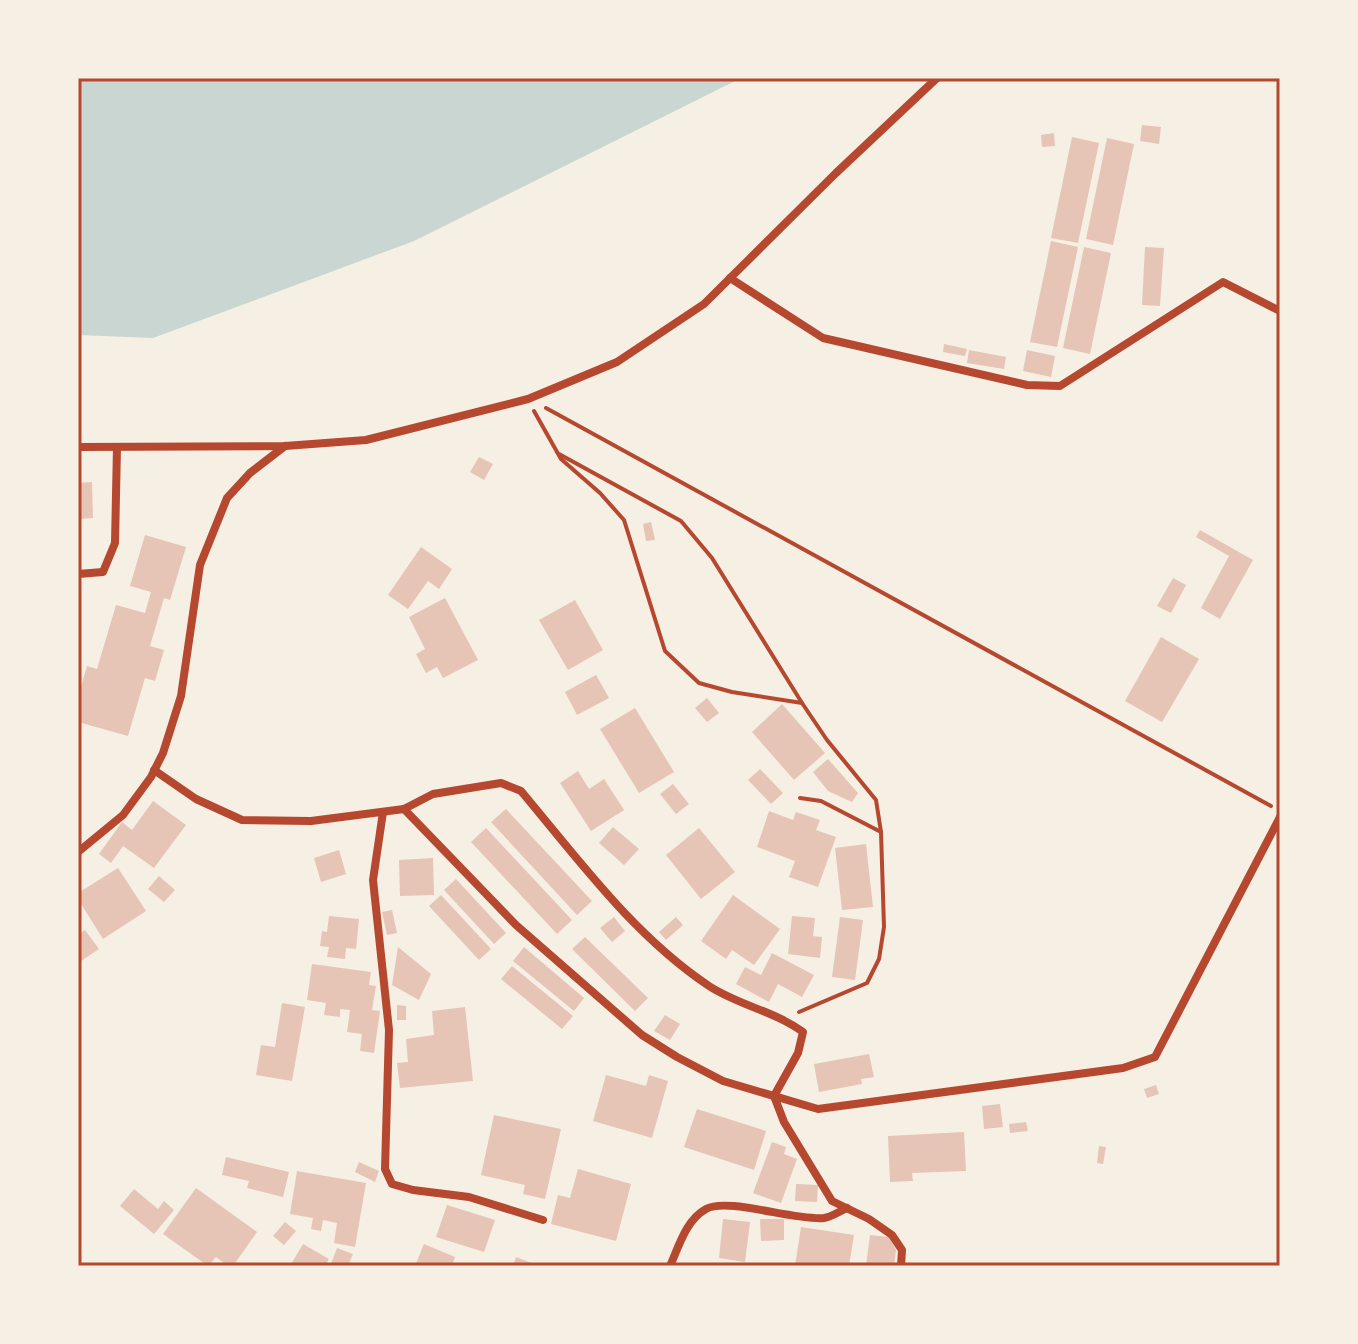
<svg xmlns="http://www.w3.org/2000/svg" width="1358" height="1344" font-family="'Open Sans',sans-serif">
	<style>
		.water { fill: #c9d6d2 }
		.building { fill: #e6c5b7 }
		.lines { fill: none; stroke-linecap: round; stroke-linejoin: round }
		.path { stroke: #b5482f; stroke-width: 4 }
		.minor { stroke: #b5482f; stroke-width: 8 }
		.neatline { fill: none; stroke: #b5482f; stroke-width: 3 }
	</style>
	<rect width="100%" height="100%" fill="#f6efe4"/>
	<path class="water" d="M78 78H741L414 241 153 338 78 335Z"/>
	<g class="building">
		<path d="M1142 125 1161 127 1159 144 1140 141Z"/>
		<path d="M1054 133 1055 146 1042 147 1041 135Z"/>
		<path d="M1072 137 1099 143 1078 243 1051 238Z"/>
		<path d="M1107 138 1134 144 1113 245 1086 239Z"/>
		<path d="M1051 241 1078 247 1057 347 1030 342Z"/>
		<path d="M1084 247 1111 253 1090 354 1063 348Z"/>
		<path d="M1145 247 1164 248 1160 306 1142 305Z"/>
		<path d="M944 344 967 349 965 356 943 352Z"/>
		<path d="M969 350 1006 357 1004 369 967 363Z"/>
		<path d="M1027 350 1055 356 1051 377 1023 371Z"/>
		<path d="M479 457 493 464 484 480 470 472Z"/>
		<path d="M92 482 93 518 78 519V483Z"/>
		<path d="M651 522 655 540 646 541 643 524Z"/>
		<path d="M1200 530 1253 560 1220 619 1201 608 1229 556 1196 537Z"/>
		<path d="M145 535 186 547 170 600 164 598 150 646 164 650 155 681 145 678 128 736 78 722V697L87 666 97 669 116 605 145 613 151 592 130 586Z"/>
		<path d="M421 547 452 569 439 589 428 581 408 609 388 595Z"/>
		<path d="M1173 578 1186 585 1171 613 1157 606Z"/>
		<path d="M445 598 478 660 443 678 437 667 426 673 416 654 425 649 409 617Z"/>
		<path d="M575 600 603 650 568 670 539 620Z"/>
		<path d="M1161 637 1199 659 1162 722 1125 701Z"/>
		<path d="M596 675 609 698 577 715 565 692Z"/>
		<path d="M707 698 719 713 707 722 695 708Z"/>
		<path d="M782 704 825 753 794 780 752 732Z"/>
		<path d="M635 708 674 772 639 793 600 729Z"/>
		<path d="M828 759 858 793 852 802 828 791 813 772Z"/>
		<path d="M760 769 783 793 771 804 748 780Z"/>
		<path d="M578 771 589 789 604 779 624 810 591 831 560 783Z"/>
		<path d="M673 784 689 804 676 814 660 794Z"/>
		<path d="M153 801 186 825 154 868 123 846 111 863 99 854 122 822 132 830Z"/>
		<path d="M506 809 592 901 577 915 491 822Z"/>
		<path d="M769 811 793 820 796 812 820 820 816 830 836 837 818 887 789 877 795 861 757 847Z"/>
		<path d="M613 827 639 849 624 865 599 843Z"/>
		<path d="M486 828 572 920 557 934 471 842Z"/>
		<path d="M699 828 735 872 701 899 666 855Z"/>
		<path d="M866 844 873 907 842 910 835 848Z"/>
		<path d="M339 850 346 874 321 882 314 858Z"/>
		<path d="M433 858 434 895 400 896 399 860Z"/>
		<path d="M118 868 146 911 103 939 78 899V893Z"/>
		<path d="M159 876 175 890 164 902 148 889Z"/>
		<path d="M456 879 506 933 494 944 444 890Z"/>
		<path d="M441 895 491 949 479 960 429 906Z"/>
		<path d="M733 895 780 929 754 965 732 950 726 959 701 941Z"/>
		<path d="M392 910 397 933 387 935 382 912Z"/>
		<path d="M329 916 359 919 356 949 346 948 345 959 327 957 329 947 320 946 322 931 327 932Z"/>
		<path d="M792 916 815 918 813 936 822 937 820 958 788 954Z"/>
		<path d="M614 917 625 931 612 942 600 928Z"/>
		<path d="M676 917 683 925 666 940 659 932Z"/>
		<path d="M840 917 863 920 855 980 832 977Z"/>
		<path d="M85 930 99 949 78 963V935Z"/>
		<path d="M585 937 648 998 635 1011 572 949Z"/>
		<path d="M398 947 431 974 419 1000 392 985Z"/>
		<path d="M524 947 584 998 574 1011 513 961Z"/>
		<path d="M772 953 814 975 802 997 778 984 769 1002 736 984 745 967 761 975Z"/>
		<path d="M312 964 371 972 369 985 376 986 372 1010 380 1011 374 1053 360 1051 362 1034 347 1032 350 1010 340 1009V1017L324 1015 326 1003 307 1000Z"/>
		<path d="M512 966 573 1016 562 1029 501 979Z"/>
		<path d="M282 1003 305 1007 292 1081 256 1075 261 1045 275 1047Z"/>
		<path d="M397 1005 406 1006V1020H397Z"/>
		<path d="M465 1007 473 1081 400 1088 397 1063 408 1062 406 1039 434 1035 432 1011Z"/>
		<path d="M665 1015 680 1024 670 1040 654 1031Z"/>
		<path d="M869 1054 874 1077 861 1079 862 1084 819 1092 814 1064Z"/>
		<path d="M606 1075 646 1086 649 1075 668 1081 652 1138 593 1121Z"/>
		<path d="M1156 1085 1159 1094 1147 1098 1144 1089Z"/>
		<path d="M1000 1104 1003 1127 984 1129 982 1106Z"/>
		<path d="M697 1109 766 1131 754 1170 684 1147Z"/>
		<path d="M494 1115 561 1129 545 1199 523 1194 525 1185 481 1175Z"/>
		<path d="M1026 1122 1028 1131 1010 1133 1009 1124Z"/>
		<path d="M964 1132 966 1171 912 1173 913 1181 890 1182 888 1136Z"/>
		<path d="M772 1142 786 1147 784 1154 797 1159 781 1203 753 1193Z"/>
		<path d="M1099 1146 1106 1147 1103 1164 1097 1163Z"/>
		<path d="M226 1157 289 1172 283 1197 247 1188 249 1181 222 1175Z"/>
		<path d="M359 1162 379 1171 375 1182 355 1172Z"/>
		<path d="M578 1169 631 1184 616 1241 551 1224 558 1195 570 1198Z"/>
		<path d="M297 1171 366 1183 355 1247 334 1243 337 1223 323 1220 321 1231 311 1229 313 1218 290 1214Z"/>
		<path d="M796 1184 818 1185 817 1202 795 1201Z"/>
		<path d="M196 1188 257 1232 233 1266H228L216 1257 208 1266 163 1234Z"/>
		<path d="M134 1189 158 1209 164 1201 174 1210 154 1234 120 1206Z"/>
		<path d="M447 1205 495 1220 484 1252 436 1237Z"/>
		<path d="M723 1219 750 1222 745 1262 719 1258Z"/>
		<path d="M760 1219H784V1240L761 1241Z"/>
		<path d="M285 1222 296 1231 284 1245 273 1236Z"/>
		<path d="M801 1227 854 1235 849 1266H795Z"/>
		<path d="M870 1235 889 1237 896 1250 894 1266H866Z"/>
		<path d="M303 1244 329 1259 325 1266H290Z"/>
		<path d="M424 1244 455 1257 452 1266H415Z"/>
		<path d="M337 1248 353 1254 348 1266H330Z"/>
		<path d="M516 1257 534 1264 533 1266H513Z"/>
	</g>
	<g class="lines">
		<g class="path">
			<path d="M546 408 1271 806"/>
			<path d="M534 411 561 459 600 493 624 520 665 651 699 683 732 692 802 703 827 740 876 800 881 832"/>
			<path d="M559 454 681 521 712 558 802 703"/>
			<path d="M799 1012 867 983 879 959 884 927 881 832 821 801 800 798"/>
		</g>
		<g class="minor">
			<path d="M730 278 823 338 1027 385 1060 386 1223 282 1280 311"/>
			<path d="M78 447 285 446 366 440 528 399 617 362 704 304 836 173 937 78"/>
			<path d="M78 574 103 572 115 543 117 447"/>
			<path d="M154 770 196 799 242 820 311 821 404 809 433 794 501 783 521 791C578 859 634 936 709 986 738 1005 774 1011 803 1032L798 1053 774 1096 784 1122 832 1201 869 1219 892 1235 902 1250 901 1266"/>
			<path d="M404 809 516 925 642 1035 677 1057 723 1081 818 1109 1123 1068 1155 1057 1280 817"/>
			<path d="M383 812 373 880 389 1030 385 1169 392 1184 413 1190 469 1197 543 1220"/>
			<path d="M78 852 123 815 151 777 163 753 181 696 200 565 227 498 250 473 285 446"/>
			<path d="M670 1266C679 1246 686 1220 706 1209 727 1197 795 1221 824 1218 831 1217 840 1211 847 1208"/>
		</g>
	</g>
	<rect width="1358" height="1344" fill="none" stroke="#f6efe4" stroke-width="160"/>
	<rect x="80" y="80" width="1198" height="1184" class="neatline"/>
</svg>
